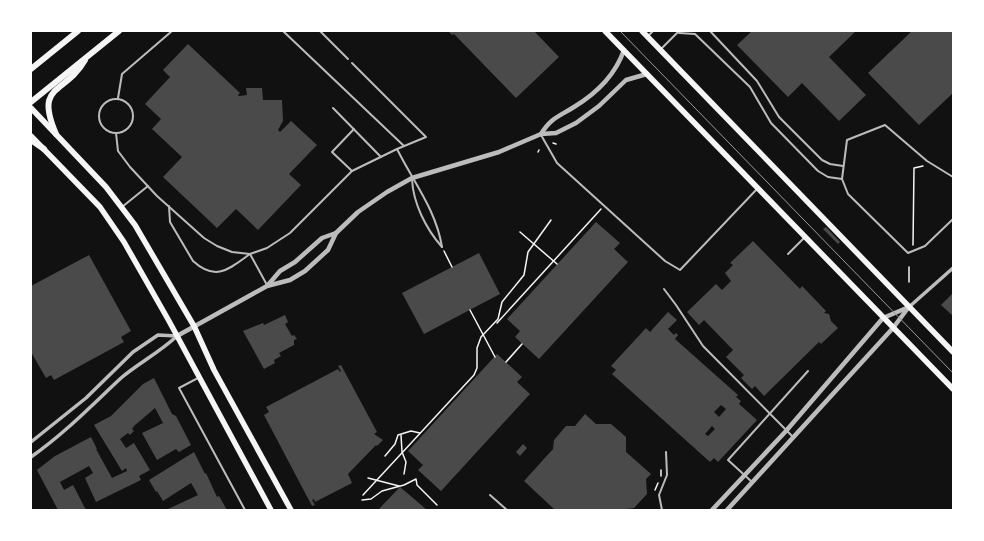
<svg xmlns="http://www.w3.org/2000/svg" width="984" height="541" font-family="'PT Sans Narrow',sans-serif">
	<style>
		.building { fill: #4a4a4a; fill-rule: evenodd }
		.lines { fill: none; stroke-linecap: round; stroke-linejoin: round }
		.path { stroke: #f5f5f5; stroke-width: 1.5 }
		.service { stroke: #bcbcbc; stroke-width: 2 }
		.minor { stroke: #bcbcbc; stroke-width: 3.5 }
		.tertiary { stroke: #bcbcbc; stroke-width: 4.5 }
		.primary { stroke: #f5f5f5; stroke-width: 5.5 }
		.trunk { stroke: #f5f5f5; stroke-width: 6 }
		.tram { stroke: #9a9a9a; stroke-width: 1 }
	</style>
	<rect width="100%" height="100%" fill="#111"/>
	<g class="building">
		<path d="M448 31H534L559 57 516 98 454 34 452 35Z"/>
		<path d="M752 31H856L829 57 866 95 839 121 802 83 788 97 737 45Z"/>
		<path d="M912 31H953V93L919 125 868 73Z"/>
		<path d="M188 44 240 93 238 95 239 96 247 95 246 88H262L263 100H282L283 121 278 130 280 132 291 121 317 145 289 174 301 185 258 230 236 209 217 228 163 177 182 157 152 129 161 119 145 104 170 77 163 70Z"/>
		<path d="M596 222 620 243 614 249 628 262 539 359 515 337 520 331 507 319Z"/>
		<path d="M826 227 840 242 838 244 823 229Z"/>
		<path d="M753 241 800 289 802 286 826 311 824 313 829 314 831 321 838 328 821 344 819 342 764 396 755 386 752 389 741 378 744 375 726 357 733 350 704 320 699 325 687 312 716 284 722 290 731 281 725 273 733 265 730 263Z"/>
		<path d="M479 253 500 294 424 334 402 293Z"/>
		<path d="M89 255 131 331 121 337 124 342 54 380 51 375 46 378 31 352V286Z"/>
		<path d="M953 293V316L941 305Z"/>
		<path d="M668 312 677 320 668 329 674 335 676 333 678 335 675 339 738 395 736 397 741 401 739 404 757 420 718 462 714 458 710 462 612 374 616 370 611 366 646 328 650 332ZM721 405 726 409 719 417 714 412ZM712 426 715 429 708 436 705 434Z"/>
		<path d="M285 315 288 322 285 324 292 336 294 335 297 339 294 340V345L279 353 281 356 274 360 275 363 264 369 243 331 263 323 264 325Z"/>
		<path d="M497 354 522 377 517 382 530 394 441 491 418 470 423 465 408 451Z"/>
		<path d="M341 365 377 432 374 434 383 440 377 446 376 445 348 474 352 483 315 502 314 499 312 500 315 505 312 506 264 415 269 412 266 407 338 369 340 372 341 371 338 366Z"/>
		<path d="M154 378 172 414 176 416 191 445 179 452 176 449 157 460 142 433 163 423 155 408 134 426 132 429 134 431 130 435 128 433 120 439 126 448 134 443 150 470 139 476 141 480 96 502 85 478 93 473 89 466 60 482 64 490 73 485 86 510H58L37 470 55 456 91 437 97 449H96L112 478 127 471 126 468 122 471 94 425 111 416 143 384Z"/>
		<path d="M585 414 596 424H611L626 437V452L651 474 646 479 647 494 634 508 618 510H555L524 481 553 449 554 440 566 426H575Z"/>
		<path d="M523 444 527 448 520 456 516 452Z"/>
		<path d="M194 452 205 474 206 473 217 497 219 496 227 510H166L198 495 191 483 163 501 157 491 156 492 149 480Z"/>
		<path d="M400 487 413 498 427 510H378Z"/>
	</g>
	<g class="lines">
		<g class="path">
			<path d="M553 143 556 144"/>
			<path d="M538 152 539 150"/>
			<path d="M520 232 557 264"/>
			<path d="M913 245 914 168 923 166"/>
			<path d="M444 251 452 267"/>
			<path d="M909 282V267"/>
			<path d="M470 310 495 357"/>
			<path d="M497 323 601 209"/>
			<path d="M506 362 522 344"/>
			<path d="M401 435 402 452 406 462 404 474"/>
			<path d="M385 456 395 444 398 435 411 431 420 433"/>
			<path d="M661 476V470"/>
			<path d="M368 478 399 486"/>
			<path d="M655 490 658 483"/>
			<path d="M363 495 474 375 477 368V348L481 337 498 319 502 302 524 275 528 252 551 220"/>
			<path d="M362 500 371 499 382 491 404 485 416 479 417 485 437 505"/>
		</g>
		<g class="service">
			<path d="M283 31 404 146"/>
			<path d="M320 31 348 59"/>
			<path d="M710 31 757 81 779 117 822 160 830 164 843 166"/>
			<path d="M679 33 695 34 750 87 771 123 818 171 828 177 842 179"/>
			<path d="M648 36 653 31"/>
			<path d="M661 49 679 31"/>
			<path d="M352 63 426 137 397 149"/>
			<path d="M118 98 122 74 172 31"/>
			<circle cx="116" cy="116" r="17"/>
			<path d="M333 108 381 157"/>
			<path d="M116 133 118 151 130 167 157 196 204 238 217 246 232 252 250 254 267 248 290 233 352 171 397 149C414 183 436 210 442 247"/>
			<path d="M541 135 557 163 665 261 680 270 757 189"/>
			<path d="M352 171 332 152 354 129"/>
			<path d="M953 177 927 161 885 125 847 140 842 179 848 194 908 253 925 246 953 219"/>
			<path d="M412 179C413 203 426 229 442 247"/>
			<path d="M169 206 170 222 193 261C216 282 229 269 250 254L267 285"/>
			<path d="M122 207 148 186"/>
			<path d="M788 254 804 238"/>
			<path d="M664 289 676 305 703 346 792 436"/>
			<path d="M198 378 179 388 245 510"/>
			<path d="M752 482 728 460 808 371"/>
			<path d="M490 495 507 510"/>
			<path d="M662 510 659 495 667 475 666 452"/>
		</g>
		<g class="minor">
			<path d="M909 307 953 268"/>
			<path d="M31 442 86 398 133 352 158 335 177 336"/>
			<path d="M31 457C65 433 91 406 121 378 139 363 160 352 177 336"/>
		</g>
		<g class="tertiary">
			<path d="M541 134C551 118 558 117 574 107 597 93 615 76 624 50"/>
			<path d="M268 285 280 271 295 262 322 238 336 233"/>
			<path d="M177 336 267 286 290 280 305 271 328 250 336 233 358 212 387 192 412 178 499 152 541 134 556 133 576 123 599 106 626 80 647 74"/>
			<path d="M712 510 786 431 883 318 909 307"/>
			<path d="M727 510 893 328 908 308"/>
		</g>
		<g class="primary">
			<path d="M605 31 953 389"/>
			<path d="M642 31 953 352"/>
			<path d="M31 108 106 187 135 225 194 326 214 370 291 510"/>
			<path d="M31 136 100 207 124 242 169 321 271 510"/>
		</g>
		<g class="trunk">
			<path d="M31 69 78 31"/>
			<path d="M31 102 119 31"/>
			<path d="M56 134C34 83 65 95 85 60"/>
			<path d="M31 140 44 149"/>
		</g>
		<path class="tram" d="M620 31 953 373"/>
	</g>
	<rect width="984" height="541" fill="none" stroke="#ffffff" stroke-width="64"/>
</svg>
